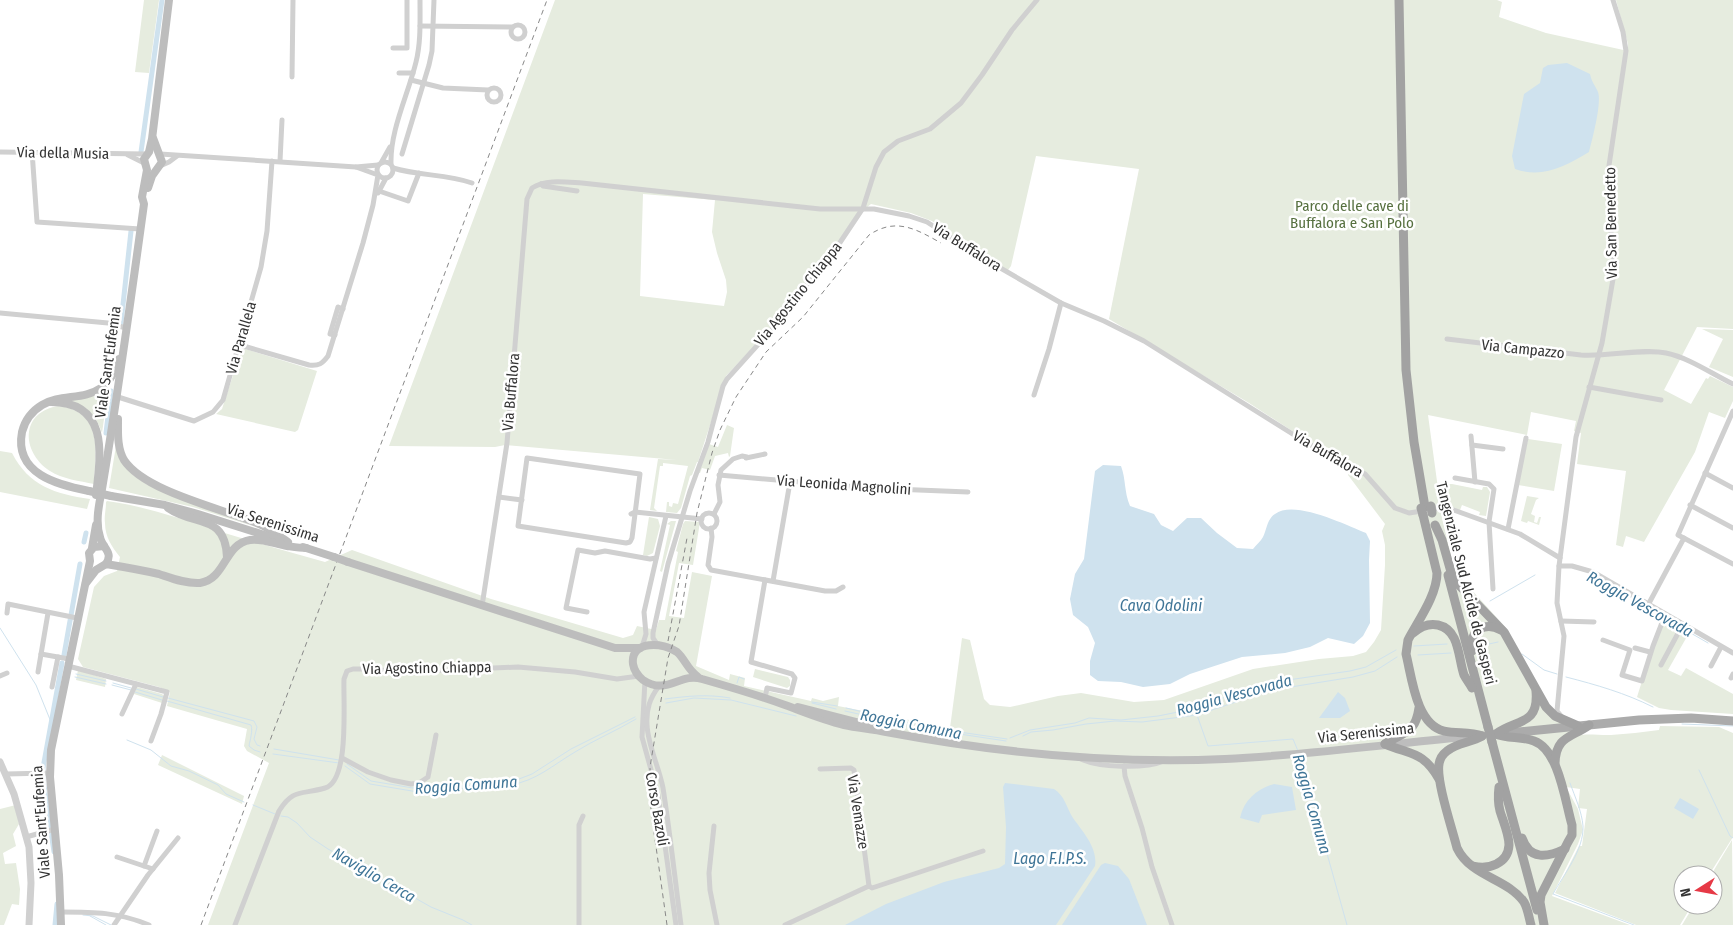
<svg xmlns="http://www.w3.org/2000/svg" width="1733" height="925" font-family="'Fira Sans Condensed',sans-serif">
	<style>
		.green { fill: #e6ecdf; fill-rule: evenodd }
		.water { fill: #cfe2ee }
		.lines { fill: none; stroke-linecap: round; stroke-linejoin: round }
		.stream { stroke: #cfe2ee; stroke-width: 1 }
		.canal { stroke: #cfe2ee; stroke-width: 5 }
		.minor { stroke: #d0d0d0; stroke-width: 5 }
		.tertiary { stroke: #d0d0d0; stroke-width: 7 }
		.secondary { stroke: #bdbdbd; stroke-width: 8 }
		.primary { stroke: #ababab; stroke-width: 9 }
		.trunk { stroke: #a2a2a2; stroke-width: 9 }
		.rail { stroke: #888; stroke-width: 1; stroke-dasharray: 5 4; stroke-linecap: butt }
		.secondary-bridge { stroke: #bdbdbd; stroke-width: 8 }
		.trunk-bridge { stroke: #a2a2a2; stroke-width: 9 }
		.labels { text-anchor: middle; dominant-baseline: central; stroke-width: 5; stroke-linejoin: round; paint-order: stroke }
		.street-label { font-size: 15px; fill: #333; stroke: #fff }
		.park-label { font-size: 15px; fill: #56703f; stroke: #fff }
		.water-label { font-size: 16px; font-style: italic; fill: #3f7597; stroke: #fff }
	</style>
	<rect width="100%" height="100%" fill="#fff"/>
	<g class="green">
		<path d="M144 0H159L149 73 135 72Z"/>
		<path d="M555 0H1497L1502 2 1499 17 1546 33 1628 51V44L1616 0H1733V329L1697 327 1664 390 1691 404 1706 378 1708 379 1710 376 1733 387V401L1725 418 1709 412 1695 452 1644 542 1626 536 1623 547 1616 545 1626 471 1577 464 1581 433 1574 431 1576 421 1531 412 1527 435 1428 415 1442 518 1453 564 1460 577 1507 629 1545 700 1550 706 1578 729C1556 736 1553 745 1559 765 1559 761 1557 756 1559 750 1566 728 1595 736 1611 735 1627 734 1643 732 1659 730L1660 726 1719 727 1733 733V837L1709 875H1683V905H1692L1680 925H1636L1555 893 1579 846H1582L1587 809 1578 808 1580 789 1566 787 1578 809 1583 830 1578 844 1552 896 1630 925H208L269 763 247 751 244 746 247 729 167 706 170 692 159 687 83 667 78 659 94 587 104 576 117 571 120 557C112 547 105 537 105 523 104 516 106 510 106 502L107 501C138 505 167 515 197 523 204 524 211 529 218 531 254 542 289 552 325 562L352 550 491 599 623 638 633 635 637 626 656 630 659 620H665L678 552 676 551 683 524 685 521 700 522 693 565 679 563 669 616 684 618 692 572 712 576 696 666 729 680 730 674 745 678 744 686 811 701 812 698 823 701 839 697 838 706 950 728 962 638 970 640 984 699 990 705 1010 707 1058 696 1081 693 1134 702 1164 700 1253 669 1319 659 1353 656 1366 652 1374 642 1381 630 1385 565V545L1382 531 1385 524 1348 475V462L1303 438 1249 403 1109 319 1139 169 1036 156 1011 266 1008 270 965 245 932 221 911 213 871 204 857 215 837 244 772 327 726 376 698 462H697L692 475 690 476 681 508 677 513 666 512 667 502H669V506L672 507 673 503 678 504 688 466 663 463V466H660L654 508 657 511 650 510 658 459 677 460 505 445 495 447 389 446ZM643 194 715 200 712 232 717 253 726 280 727 292 724 306 640 296Z"/>
		<path d="M1702 329 1733 330V377L1709 367 1723 339Z"/>
		<path d="M242 348 317 371 298 430 295 432 216 414 222 409Z"/>
		<path d="M109 388 108 391 102 433C98 421 91 409 78 404 74 402 70 402 67 400L93 396Z"/>
		<path d="M59 406C103 412 96 451 94 484 80 481 62 479 50 471 20 451 21 411 59 406Z"/>
		<path d="M727 425 734 428 730 456 729 457 728 453 715 456 710 470 702 468 700 473H698L709 444 718 447Z"/>
		<path d="M1528 439 1562 444 1554 491 1518 485Z"/>
		<path d="M116 446 133 475 146 484 256 527 193 507 109 488Z"/>
		<path d="M0 451 12 453C29 486 55 494 90 499L87 509 0 492Z"/>
		<path d="M1438 484H1452L1482 490 1483 487H1487L1490 492 1486 516 1479 515 1480 512 1462 505 1460 510 1441 505Z"/>
		<path d="M1527 496 1539 498 1536 500 1531 514 1535 516 1534 522 1537 523 1539 517H1541L1539 525 1528 521 1527 523 1521 521Z"/>
		<path d="M649 517 658 519 660 526 653 553 647 556 643 555Z"/>
		<path d="M671 521H676L662 572 660 571 670 525 667 524Z"/>
		<path d="M1665 620 1689 633 1668 670 1681 676 1686 668 1733 694V714L1671 710 1659 708 1637 697 1653 646Z"/>
		<path d="M755 669 788 677 790 680V686L787 688 753 677Z"/>
		<path d="M78 670 106 679 105 687 76 680Z"/>
		<path d="M137 687 162 694 164 696 162 703 134 694Z"/>
		<path d="M162 755 244 796 242 804 158 765Z"/>
		<path d="M16 805 19 824 13 834 16 846 3 853 5 864 16 863 20 889 19 905 12 904 4 925H0V809Z"/>
		<path d="M1732 840 1733 925H1682L1694 905H1713V875H1711Z"/>
	</g>
	<g class="water">
		<path d="M1567 63 1590 74C1592 83 1595 85 1598 92 1602 103 1592 140 1589 152 1565 166 1543 179 1515 169L1512 156 1524 94 1540 83 1543 68 1548 65Z"/>
		<path d="M1103 465 1121 466C1126 479 1124 492 1130 506L1154 514 1161 525 1173 531 1187 518H1201L1217 533 1237 548 1253 549C1256 545 1261 541 1263 537 1267 529 1267 519 1275 514 1294 499 1346 525 1366 533L1370 541 1369 560 1370 623 1363 636 1354 644 1328 638 1310 647 1285 653 1242 657 1190 674 1170 684 1143 687 1121 682 1098 681 1090 675V661L1095 643 1088 627 1073 615 1070 599 1075 574 1084 559 1095 471Z"/>
		<path d="M1338 692 1345 698 1350 711 1340 718H1319Z"/>
		<path d="M1005 783 1054 789C1065 796 1066 807 1073 818 1083 832 1098 848 1095 866L1056 925H845L886 904 944 882 999 868 1005 864 1006 827 1003 787Z"/>
		<path d="M1274 784 1292 787 1296 810 1262 815 1259 823 1240 818C1244 800 1257 789 1274 784Z"/>
		<path d="M1680 798 1699 809 1693 819 1674 808Z"/>
		<path d="M1105 863 1118 866 1129 879 1147 925H1062L1101 865Z"/>
	</g>
	<g class="lines">
		<g class="stream">
			<path d="M1603 580 1663 617"/>
			<path d="M1490 601 1535 575"/>
			<path d="M1667 619 1678 626"/>
			<path d="M1470 621 1477 616"/>
			<path d="M0 628 36 685 51 722"/>
			<path d="M1682 628 1708 643"/>
			<path d="M1414 646 1447 644"/>
			<path d="M1480 646 1498 642"/>
			<path d="M1522 654 1544 670 1557 674"/>
			<path d="M1418 655 1451 653"/>
			<path d="M76 674 106 681"/>
			<path d="M75 677 106 684"/>
			<path d="M1566 677C1597 685 1625 693 1653 707"/>
			<path d="M113 683 131 688"/>
			<path d="M737 683 739 677 744 679"/>
			<path d="M112 685 131 690"/>
			<path d="M136 689 163 697"/>
			<path d="M135 692 162 700"/>
			<path d="M168 698 254 721 257 727 254 739 257 745 260 746"/>
			<path d="M665 699C688 696 708 694 730 698"/>
			<path d="M167 701 251 725C253 731 250 740 249 746L254 750 260 752"/>
			<path d="M812 702 837 706"/>
			<path d="M666 703 694 698 731 700 796 716"/>
			<path d="M812 703 836 709"/>
			<path d="M846 708 932 728 1007 739"/>
			<path d="M845 711 926 729 1006 741"/>
			<path d="M1197 715 1208 746 1293 739 1298 751"/>
			<path d="M1682 724 1733 726"/>
			<path d="M1023 736 1031 732 1053 730 1086 724 1115 721 1142 722 1197 715 1272 690 1353 677 1375 671 1397 657"/>
			<path d="M1010 738 1030 730 1075 723 1089 718 1121 720 1158 716 1193 709 1239 692 1274 682 1350 671 1366 667 1396 650"/>
			<path d="M127 740 151 750 171 766 189 771 218 785 226 794 244 802"/>
			<path d="M274 749 339 760"/>
			<path d="M273 754 339 763"/>
			<path d="M1300 757 1347 925"/>
			<path d="M347 764 371 781 419 789 491 784 519 779 532 774 571 749 635 717"/>
			<path d="M345 766 370 784 418 792 510 785C536 781 553 765 575 752 594 740 616 731 636 719"/>
			<path d="M1699 770 1730 836 1733 838"/>
			<path d="M1570 783C1575 797 1582 812 1583 826 1584 850 1564 874 1553 894L1634 925"/>
			<path d="M253 805 275 814"/>
			<path d="M281 816 288 817 297 823 310 837 328 849 431 907 463 920 472 925"/>
			<path d="M83 915 93 916 111 925"/>
			<path d="M90 916 106 925"/>
		</g>
		<g class="canal">
			<path d="M141 152 162 0"/>
			<path d="M121 323 131 231"/>
			<path d="M106 433 111 391"/>
			<path d="M84 542 86 533"/>
			<path d="M64 655 80 564"/>
			<path d="M54 852 43 779V768L62 663"/>
			<path d="M55 925 57 904"/>
		</g>
		<g class="minor">
			<circle cx="518" cy="32" r="7"/>
			<path d="M420 26 513 27"/>
			<path d="M393 48H407V0"/>
			<path d="M399 73H413"/>
			<path d="M292 77 293 0"/>
			<path d="M411 80 443 88 488 90"/>
			<circle cx="494" cy="95" r="7"/>
			<path d="M32 151 37 222 140 229"/>
			<path d="M0 152 146 154"/>
			<path d="M160 154 356 167 378 165"/>
			<path d="M402 154 429 65 432 51 434 0"/>
			<path d="M128 155 144 163"/>
			<path d="M280 161 282 120"/>
			<circle cx="385" cy="170" r="8"/>
			<path d="M381 163 390 147"/>
			<path d="M391 164C390 130 408 95 416 62 421 42 420 21 420 0"/>
			<path d="M160 166 169 162 177 156"/>
			<path d="M393 168C419 176 447 174 472 183"/>
			<path d="M541 184 543 186 577 191"/>
			<path d="M379 191 408 201 419 173"/>
			<path d="M378 193 386 178"/>
			<path d="M0 313 108 323 126 328"/>
			<path d="M335 335 330 334 338 307 343 309"/>
			<path d="M1447 339 1581 355C1608 357 1643 348 1666 353 1690 358 1712 374 1733 384"/>
			<path d="M240 345 309 365C319 366 322 364 328 356L363 243 373 205 378 175 356 167"/>
			<path d="M1589 387 1661 400"/>
			<path d="M1034 395 1049 349 1061 303"/>
			<path d="M118 397 194 421 213 412 223 400 261 267 267 231 272 161"/>
			<path d="M1733 411 1678 535 1733 564"/>
			<path d="M1471 436 1475 482"/>
			<path d="M1472 445 1503 449"/>
			<path d="M527 458 640 474 632 538 630 542 626 543 518 526Z"/>
			<path d="M746 458 765 454"/>
			<path d="M1705 473 1733 488"/>
			<path d="M719 475 869 488 968 492"/>
			<path d="M1455 478 1489 484 1494 489 1489 522 1493 589"/>
			<path d="M499 497 522 500"/>
			<path d="M1690 505 1733 528"/>
			<circle cx="709" cy="521" r="8"/>
			<path d="M631 514 635 512 702 519"/>
			<path d="M714 514 720 502 718 485 721 470 733 459 742 456 747 457"/>
			<path d="M711 528 712 537 708 565 711 570 825 591H836L843 587"/>
			<path d="M1508 529 1526 438"/>
			<path d="M1559 566H1572L1593 572 1733 653"/>
			<path d="M773 581 790 482"/>
			<path d="M1648 605 1684 538"/>
			<path d="M482 606 507 443 527 199 532 188C546 179 565 182 582 183L820 209H874L909 216 927 222 983 258 1061 303 1104 321 1144 341 1307 443 1365 474 1395 508 1409 513 1442 508H1448L1520 534 1560 558"/>
			<path d="M587 612 566 608 578 550 595 553 605 551 650 559 656 558"/>
			<path d="M7 613 8 604 77 618"/>
			<path d="M1561 621 1594 622"/>
			<path d="M1603 640 1630 650 1622 675 1642 681 1653 646 1665 615"/>
			<path d="M657 644 653 638V633L668 564 690 491 708 442 723 386 727 379 773 328 839 244 863 208 876 167 884 152 898 141 930 129 961 103 982 75 1012 30 1037 0"/>
			<path d="M642 647 646 634 644 612 666 516"/>
			<path d="M1635 648 1650 652"/>
			<path d="M41 654 69 659"/>
			<path d="M1661 665 1683 624"/>
			<path d="M68 666 167 692 161 714 151 741"/>
			<path d="M1711 666 1721 647"/>
			<path d="M38 672 48 613"/>
			<path d="M0 676 7 673"/>
			<path d="M1731 678 1733 674"/>
			<path d="M645 680 642 737 658 795 676 925"/>
			<path d="M659 686C650 698 646 709 647 725 648 746 659 767 663 788 670 833 675 879 681 925"/>
			<path d="M52 687 58 657"/>
			<path d="M765 698 767 688 791 693 795 678 792 674 751 662 765 580"/>
			<path d="M122 714 136 684"/>
			<path d="M1562 717 1557 711 1564 636 1557 603 1559 566 1576 437 1602 343 1613 279 1614 260 1609 213 1607 179 1626 51 1623 32 1613 0"/>
			<path d="M342 758 368 772 391 780 411 784 419 783 428 777 436 735"/>
			<path d="M1079 758C1097 768 1145 769 1164 761"/>
			<path d="M1124 766 1125 776 1142 828 1152 867 1172 925"/>
			<path d="M820 769 851 768 854 770 869 886"/>
			<path d="M6 774 49 773"/>
			<path d="M714 826 709 873 710 890 717 925"/>
			<path d="M26 837 55 829"/>
			<path d="M117 857 153 869"/>
			<path d="M144 866 157 831"/>
			<path d="M61 912C94 912 118 912 149 925"/>
			<path d="M114 925 148 875 178 838"/>
			<path d="M235 925 279 811C293 788 302 795 325 788 350 781 343 701 344 679L347 671 353 669H363L394 671H425L518 667 575 672 617 679 639 676"/>
			<path d="M579 925V825L583 816"/>
			<path d="M785 925 869 886 872 888 983 851"/>
		</g>
		<path class="tertiary" d="M0 762 14 794 29 847 31 883 29 925"/>
		<g class="secondary">
			<path d="M148 188 152 176 162 162 153 138"/>
			<path d="M51 402C109 402 101 454 96 495"/>
			<path d="M118 419C118 433 117 448 124 460 145 492 224 509 259 524 269 528 279 536 288 542"/>
			<path d="M89 491C58 485 14 474 22 432 25 420 32 411 42 405 60 394 84 400 101 388 111 381 115 371 119 359"/>
			<path d="M111 496 165 505 198 514 280 540"/>
			<path d="M168 508C195 527 225 513 227 557"/>
			<path d="M303 547 334 557"/>
			<path d="M92 548 96 525"/>
			<path d="M348 562 615 648H640"/>
			<path d="M106 564C114 552 102 548 100 537 95 521 99 505 102 489 118 394 131 299 144 204L142 197 147 170 144 159 149 152 152 139 169 0"/>
			<path d="M86 583 96 570 106 564C124 567 141 570 159 574 171 578 186 584 200 583 226 579 224 544 250 540 262 538 275 544 287 546 294 547 300 548 306 548"/>
			<path d="M698 677C687 669 685 659 677 652 664 642 630 640 633 664 634 670 638 676 643 680 667 696 680 672 702 679 730 687 758 695 785 705 804 712 823 720 844 725 858 728 872 729 886 732 998 753 1111 764 1225 759 1308 755 1390 744 1473 736"/>
			<path d="M798 707 872 726"/>
			<path d="M61 925 59 875 50 777 51 750 90 561 89 553 94 547 104 546"/>
		</g>
		<path class="primary" d="M1498 734 1639 720 1691 718 1733 721"/>
		<g class="trunk">
			<path d="M1399 0 1406 370 1414 442 1425 507"/>
			<path d="M1423 515 1437 573C1437 595 1418 621 1408 640L1406 654C1412 678 1416 724 1444 731 1457 734 1470 731 1482 736"/>
			<path d="M1435 525 1442 540 1453 579 1504 632 1546 707 1555 716 1578 726"/>
			<path d="M1448 575 1488 727"/>
			<path d="M1413 633C1420 627 1429 623 1438 625 1460 630 1458 658 1464 675 1466 679 1470 684 1472 688"/>
			<path d="M1472 651C1469 631 1484 621 1501 630"/>
			<path d="M1496 734C1508 739 1521 736 1534 741 1559 750 1565 801 1572 825V835L1568 842 1541 895 1540 902 1544 925"/>
			<path d="M1496 734C1516 719 1539 726 1536 691"/>
			<path d="M1482 736C1471 743 1458 742 1447 751 1443 754 1440 758 1439 764 1436 781 1452 828 1457 848 1471 877 1507 878 1524 902 1528 909 1529 918 1531 925"/>
			<path d="M1492 742 1537 910"/>
			<path d="M1385 744C1411 755 1423 751 1439 779"/>
			<path d="M1385 744C1404 731 1415 735 1419 708"/>
			<path d="M1555 763C1556 736 1571 738 1589 725"/>
			<path d="M1522 838C1530 861 1548 857 1565 849"/>
			<path d="M1473 866C1488 870 1508 864 1509 845 1509 834 1503 821 1500 811 1498 803 1498 795 1499 787"/>
		</g>
		<g class="rail">
			<path d="M668 641 687 538"/>
			<path d="M201 925 547 0"/>
			<path d="M667 925 651 811 650 767 668 658 679 626 697 513 712 453 720 430 736 397 766 352 803 317 869 235C896 217 916 229 941 243"/>
		</g>
		<g class="secondary-bridge">
			<path d="M89 491 111 496"/>
			<path d="M334 557 348 562"/>
		</g>
		<g class="trunk-bridge">
			<path d="M1431 506 1432 513"/>
			<path d="M1421 508 1423 515"/>
			<path d="M1488 727 1492 742"/>
		</g>
	</g>
	<g class="labels">
		<g class="street-label">
			<text transform="translate(63 153) rotate(1)">Via della Musia</text>
			<text transform="translate(1611 223) rotate(-91)">Via San Benedetto</text>
			<text transform="translate(967 247) rotate(32)">Via Buffalora</text>
			<text transform="translate(798 294) rotate(-51)">Via Agostino Chiappa</text>
			<text transform="translate(241 338) rotate(-74)">Via Parallela</text>
			<text transform="translate(1523 349) rotate(6)">Via Campazzo</text>
			<text transform="translate(108 362) rotate(-82)">Viale Sant'Eufemia</text>
			<text transform="translate(511 392) rotate(-85)">Via Buffalora</text>
			<text transform="translate(1328 454) rotate(30)">Via Buffalora</text>
			<text transform="translate(844 485) rotate(4)">Via Leonida Magnolini</text>
			<text transform="translate(273 523) rotate(18)">Via Serenissima</text>
			<text transform="translate(1466 583) rotate(76)">Tangenziale Sud Alcide de Gasperi</text>
			<text transform="translate(427 668) rotate(-1)">Via Agostino Chiappa</text>
			<text transform="translate(1366 733) rotate(-6)">Via Serenissima</text>
			<text transform="translate(657 809) rotate(80)">Corso Bazoli</text>
			<text transform="translate(858 812) rotate(81)">Via Vemazze</text>
			<text transform="translate(41 822) rotate(-94)">Viale Sant'Eufemia</text>
		</g>
		<g class="park-label">
			<text x="1352" y="206">Parco delle cave di<tspan x="1352" dy="17">Buffalora e San Polo</tspan></text>
		</g>
		<g class="water-label">
			<text transform="translate(1640 604) rotate(29)">Roggia Vescovada</text>
			<text x="1161" y="605">Cava Odolini</text>
			<text transform="translate(1234 695) rotate(-15)">Roggia Vescovada</text>
			<text transform="translate(911 724) rotate(11)">Roggia Comuna</text>
			<text transform="translate(466 785) rotate(-4)">Roggia Comuna</text>
			<text transform="translate(1312 804) rotate(74)">Roggia Comuna</text>
			<text x="1050" y="858">Lago F.I.P.S.</text>
			<text transform="translate(374 875) rotate(30)">Naviglio Cerca</text>
		</g>
	</g>
	<g transform="translate(1698 890) rotate(259)"><circle r="24" fill="#ffffff" stroke="#adadad"/>
	<path d="M0-4L9 19L0 12L-9 19Z" fill="#e63946"/>
	<text y="-8" font-size="14" font-weight="bold" text-anchor="middle" fill="#333333">N</text>
	</g>
</svg>
